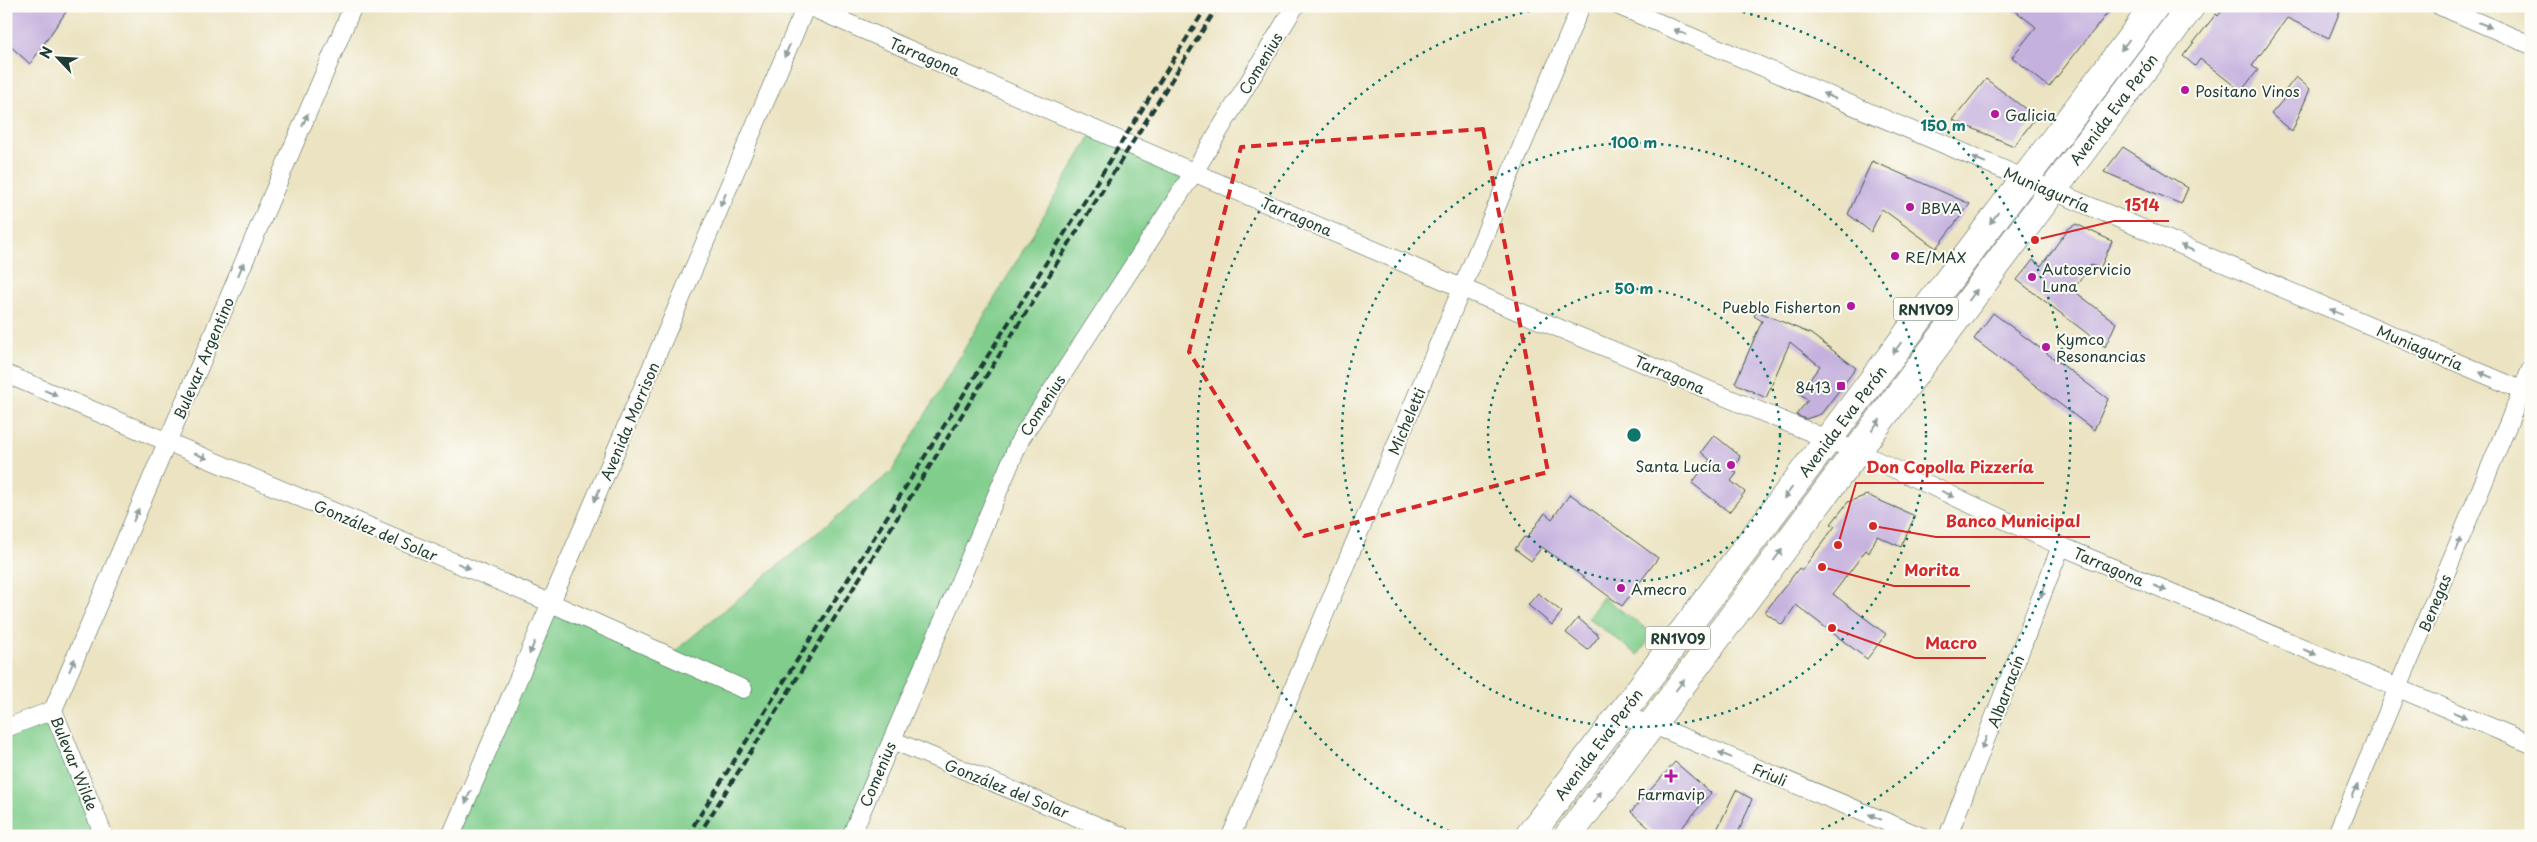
<svg xmlns="http://www.w3.org/2000/svg" width="2537" height="842" font-family="'Playpen Sans',sans-serif">
	<style>
		.green { fill: #80cd8c; stroke: #508560 }
		.building { fill: #c5b1de }
		.lines { fill: none; stroke-linecap: round; stroke-linejoin: round }
		.minor-casing { stroke: #3e5649; stroke-width: 19 }
		.primary-casing { stroke: #3e5649; stroke-width: 29 }
		.minor { stroke: #fff; stroke-width: 18 }
		.primary { stroke: #fff; stroke-width: 28 }
		.rail { stroke: #1f3d34; stroke-width: 4; stroke-dasharray: 8 4; stroke-linecap: butt }
		.oneway { fill: #8f9e9a }
		.marked { fill: none; stroke: #d62828; stroke-width: 4; stroke-dasharray: 10 6; stroke-linejoin: round }
		.ring { fill: none; stroke: #0f766e; stroke-width: 2.5; stroke-dasharray: 2.5 5 }
		.poi-dot { fill: #b5179e; stroke: #fdfcf7; stroke-width: 2 }
		.labels { text-anchor: middle; dominant-baseline: central; stroke-width: 4; stroke-linejoin: round; paint-order: stroke }
		.shield { fill: #fdfcf7; stroke: #62766e; stroke-width: 1 }
		.shield-label { font-size: 14px; font-weight: bold; fill: #1f3d34 }
		.street-label { font-size: 15px; fill: #1f3d34; stroke: #fdfcf7 }
		.poi-label { font-size: 15px; fill: #1f3d34; stroke: #fdfcf7; text-anchor: start }
		.centre { fill: #0f766e; stroke: #fdfcf7; stroke-width: 2.5 }
		.ring-label { font-size: 15px; text-anchor: middle; font-weight: bold; fill: #0f766e; stroke: #fdfcf7; stroke-width: 4; stroke-linejoin: round; paint-order: stroke }
		.leader { fill: none; stroke: #d62828; stroke-width: 2 }
		.callout-dot { fill: #d62828; stroke: #fdfcf7; stroke-width: 2 }
		.callout-label { font-size: 16px; text-anchor: middle; font-weight: bold; fill: #d62828; stroke: #fdfcf7; stroke-width: 4; stroke-linejoin: round; paint-order: stroke }
	</style>
	<rect width="100%" height="100%" fill="#fdfcf7"/>
	<filter id="ink" filterUnits="userSpaceOnUse"><feTurbulence type="fractalNoise" baseFrequency=".02" numOctaves="2"/><feDisplacementMap in="SourceGraphic" scale="10" xChannelSelector="R" yChannelSelector="G"/><feConvolveMatrix kernelMatrix="1 2 1 2 8 2 1 2 1" color-interpolation-filters="sRGB"/></filter>
	<filter id="wash" filterUnits="userSpaceOnUse"><feTurbulence type="fractalNoise" baseFrequency=".0096" numOctaves="4" result="noise"/><feDisplacementMap in="SourceGraphic" scale="20" xChannelSelector="R" yChannelSelector="G"/><feGaussianBlur stdDeviation="1.12" result="paint"/><feColorMatrix in="noise" values="0 0 0 0 0 0 0 0 0 0 0 0 0 0 0 0 0 1.4 0 .05"/><feComposite in="paint" operator="in"/></filter>
	<g filter="url(#wash)">
		<rect width="100%" height="100%" fill="#ebe3c1"/>
		<g class="green">
			<path d="M1095 129 1194 172 1021 438 851 836H451L551 603 669 656 892 471Z"/>
			<path d="M1603 597 1653 634 1638 655 1588 618Z"/>
			<path d="M53 710 104 836H6V728Z"/>
		</g>
		<g id="blocks">
			<g class="building">
				<path d="M6 6H70L30 64 6 42Z"/>
				<path d="M2009 6H2113L2049 87 2012 57 2036 27Z"/>
				<path d="M2226 6H2342L2329 38 2287 18 2252 66 2258 70 2241 91 2200 59 2195 66 2183 56 2216 14 2218 16Z"/>
				<path d="M2296 77 2310 89 2292 132 2271 114 2283 100 2280 97Z"/>
				<path d="M1986 79 2036 117 2014 146 1953 120Z"/>
				<path d="M2123 147 2188 188 2181 204 2104 172Z"/>
				<path d="M1872 161 1970 204 1936 248 1882 209 1871 232 1848 214Z"/>
				<path d="M2076 224 2112 241 2100 269 2091 265 2073 290 2116 323 2105 347 2017 280 2033 260 2041 266 2068 229Z"/>
				<path d="M1757 311 1811 334 1856 368 1821 414 1806 419 1796 415 1808 400 1799 393 1820 366 1790 342 1766 398 1735 383 1762 321 1754 316Z"/>
				<path d="M1993 313 2108 399 2094 430 1974 339Z"/>
				<path d="M1714 435 1740 456 1734 471 1737 473 1731 481 1745 492 1729 512 1692 483 1710 460 1701 452Z"/>
				<path d="M1570 494 1658 558 1622 606 1542 547 1531 561 1515 549 1524 537 1527 538 1545 513 1552 519Z"/>
				<path d="M1867 495 1915 516 1901 547 1877 536 1869 553 1866 550 1833 594 1886 634 1867 659 1796 605 1782 625 1765 612 1799 568 1802 570 1835 526 1831 524 1848 502Z"/>
				<path d="M1538 593 1562 612 1552 625 1528 605Z"/>
				<path d="M1578 618 1599 636 1588 650 1566 633Z"/>
				<path d="M1675 762 1711 793 1675 836H1658L1631 812Z"/>
				<path d="M1736 790 1752 799 1737 836H1714Z"/>
			</g>
		</g>
	</g>
	<g filter="url(#ink)">
		<use href="#blocks" fill-opacity="0" stroke="#3e5649" stroke-width="1"/>
		<g class="lines">
			<defs>
				<g id="minor">
					<path d="M808 6 1462 288 1856 451 2061 546 2531 744"/>
					<path d="M1619 6 2531 394"/>
					<path d="M2440 6 2531 45"/>
					<path d="M6 374 551 603 743 689"/>
					<path d="M53 710 353 6"/>
					<path d="M1620 716 1651 724 1920 836"/>
					<path d="M6 728 53 710 104 836"/>
					<path d="M892 740 1122 836"/>
					<path d="M451 836 806 6"/>
					<path d="M851 836 1021 438 1194 172 1295 6"/>
					<path d="M1231 836 1581 6"/>
					<path d="M1948 836 2061 546"/>
					<path d="M2336 836 2531 369"/>
				</g>
				<g id="primary">
					<path d="M1529 836 2155 6"/>
					<path d="M1568 836 2191 6"/>
				</g>
			</defs>
			<use href="#minor" class="minor-casing"/>
			<use href="#primary" class="primary-casing"/>
			<use href="#minor" class="minor"/>
			<use href="#primary" class="primary"/>
			<g class="rail">
				<path d="M687 836 1207 6"/>
				<path d="M698 836 1218 6"/>
			</g>
		</g>
		<defs><path id="oneway-solid" d="M-6-.8H1V-3.2L6.5 0L1 3.2V.8H-6Z" transform="scale(1.25)"/></defs>
		<g class="oneway">
			<use href="#oneway-solid" transform="translate(2485 25) rotate(23)"/>
			<use href="#oneway-solid" transform="translate(1680 32) rotate(-157)"/>
			<use href="#oneway-solid" transform="translate(2125 45) rotate(127)"/>
			<use href="#oneway-solid" transform="translate(787 51) rotate(113)"/>
			<use href="#oneway-solid" transform="translate(1829 96) rotate(-157)"/>
			<use href="#oneway-solid" transform="translate(305 120) rotate(-67)"/>
			<use href="#oneway-solid" transform="translate(1979 160) rotate(-157)"/>
			<use href="#oneway-solid" transform="translate(723 200) rotate(113)"/>
			<use href="#oneway-solid" transform="translate(1994 218) rotate(127)"/>
			<use href="#oneway-solid" transform="translate(2187 248) rotate(-157)"/>
			<use href="#oneway-solid" transform="translate(241 269) rotate(-67)"/>
			<use href="#oneway-solid" transform="translate(1973 295) rotate(-53)"/>
			<use href="#oneway-solid" transform="translate(2336 312) rotate(-157)"/>
			<use href="#oneway-solid" transform="translate(1897 348) rotate(127)"/>
			<use href="#oneway-solid" transform="translate(2486 375) rotate(-157)"/>
			<use href="#oneway-solid" transform="translate(51 393) rotate(23)"/>
			<use href="#oneway-solid" transform="translate(1876 425) rotate(-53)"/>
			<use href="#oneway-solid" transform="translate(201 456) rotate(23)"/>
			<use href="#oneway-solid" transform="translate(1788 493) rotate(127)"/>
			<use href="#oneway-solid" transform="translate(1948 494) rotate(25)"/>
			<use href="#oneway-solid" transform="translate(597 495) rotate(113)"/>
			<use href="#oneway-solid" transform="translate(136 515) rotate(-67)"/>
			<use href="#oneway-solid" transform="translate(2458 544) rotate(-68)"/>
			<use href="#oneway-solid" transform="translate(1778 555) rotate(-53)"/>
			<use href="#oneway-solid" transform="translate(464 566) rotate(23)"/>
			<use href="#oneway-solid" transform="translate(2160 588) rotate(23)"/>
			<use href="#oneway-solid" transform="translate(2043 591) rotate(111)"/>
			<use href="#oneway-solid" transform="translate(532 648) rotate(113)"/>
			<use href="#oneway-solid" transform="translate(2310 652) rotate(23)"/>
			<use href="#oneway-solid" transform="translate(72 665) rotate(-67)"/>
			<use href="#oneway-solid" transform="translate(1680 685) rotate(-53)"/>
			<use href="#oneway-solid" transform="translate(2460 715) rotate(23)"/>
			<use href="#oneway-solid" transform="translate(1984 743) rotate(111)"/>
			<use href="#oneway-solid" transform="translate(1725 755) rotate(-157)"/>
			<use href="#oneway-solid" transform="translate(2355 791) rotate(-67)"/>
			<use href="#oneway-solid" transform="translate(468 797) rotate(113)"/>
			<use href="#oneway-solid" transform="translate(1597 797) rotate(-53)"/>
			<use href="#oneway-solid" transform="translate(1875 817) rotate(-157)"/>
		</g>
	</g>
	<path class="marked" d="M1483 129 1548 472 1304 536 1189 352 1241 147Z"/>
	<g class="ring">
		<circle cx="1634" cy="435" r="146"/>
		<circle cx="1634" cy="435" r="292"/>
		<path d="M1456 834A437 437 0 0 1 1547 7M1721 7A437 437 0 0 1 1812 834"/>
	</g>
	<g class="poi-dot">
		<circle cx="2185" cy="90" r="5"/>
		<circle cx="1995" cy="114" r="5"/>
		<circle cx="1910" cy="207" r="5"/>
		<circle cx="1895" cy="256" r="5"/>
		<circle cx="2032" cy="277" r="5"/>
		<circle cx="1851" cy="306" r="5"/>
		<circle cx="2046" cy="347" r="5"/>
		<rect x="1836" y="381" width="10" height="10" rx="2.5"/>
		<circle cx="1731" cy="465" r="5"/>
		<circle cx="1621" cy="588" r="5"/>
		<path d="M1668.5 768.5h5v5h5v5h-5v5h-5v-5h-5v-5h5z"/>
	</g>
	<g class="labels">
		<g class="shield">
			<rect x="1893.5" y="297.5" width="65" height="23" rx="4"/>
			<rect x="1645.5" y="626.5" width="65" height="23" rx="4"/>
		</g>
		<g class="shield-label">
			<text x="1926" y="309">RN1V09</text>
			<text x="1678" y="638">RN1V09</text>
		</g>
		<g class="street-label">
			<text transform="translate(925 56) rotate(23)">Tarragona</text>
			<text transform="translate(1260 63) rotate(-59)">Comenius</text>
			<text transform="translate(2113 109) rotate(-53)">Avenida Eva Perón</text>
			<text transform="translate(2047 189) rotate(23)">Muniagurría</text>
			<text transform="translate(1297 216) rotate(23)">Tarragona</text>
			<text transform="translate(2420 347) rotate(23)">Muniagurría</text>
			<text transform="translate(203 358) rotate(-67)">Bulevar Argentino</text>
			<text transform="translate(1670 374) rotate(23)">Tarragona</text>
			<text transform="translate(1042 405) rotate(-57)">Comenius</text>
			<text transform="translate(629 421) rotate(-67)">Avenida Morrison</text>
			<text transform="translate(1406 421) rotate(-67)">Micheletti</text>
			<text transform="translate(1842 421) rotate(-53)">Avenida Eva Perón</text>
			<text transform="translate(376 530) rotate(23)">González del Solar</text>
			<text transform="translate(2109 566) rotate(23)">Tarragona</text>
			<text transform="translate(2434 603) rotate(-68)">Benegas</text>
			<text transform="translate(2005 691) rotate(-69)">Albarracín</text>
			<text transform="translate(1598 744) rotate(-53)">Avenida Eva Perón</text>
			<text transform="translate(75 763) rotate(68)">Bulevar Wilde</text>
			<text transform="translate(877 774) rotate(-67)">Comenius</text>
			<text transform="translate(1770 774) rotate(23)">Friuli</text>
			<text transform="translate(1007 788) rotate(22)">González del Solar</text>
		</g>
		<g class="poi-label">
			<text x="2195" y="90">Positano Vinos</text>
			<text x="2005" y="114">Galicia</text>
			<text x="1920" y="207">BBVA</text>
			<text x="1905" y="256">RE/MAX</text>
			<text x="2042" y="268">Autoservicio<tspan x="2042" dy="17">Luna</tspan></text>
			<text x="1841" y="306" text-anchor="end">Pueblo Fisherton</text>
			<text x="2056" y="338">Kymco<tspan x="2056" dy="17">Resonancias</tspan></text>
			<text x="1831" y="386" text-anchor="end">8413</text>
			<text x="1721" y="465" text-anchor="end">Santa Lucía</text>
			<text x="1631" y="588">Amecro</text>
			<text x="1671" y="793" text-anchor="middle">Farmavip</text>
		</g>
	</g>
	<circle cx="1634" cy="435" r="8" class="centre"/>
	<g class="ring-label">
		<text x="1943" y="131">150 m</text>
		<text x="1634" y="148">100 m</text>
		<text x="1634" y="294">50 m</text>
	</g>
	<path class="leader" d="M2035 240L2114 221H2169M1838 545L1856 483H2044M1873 526L1936 537H2090M1822 567L1894 586H1970M1832 628L1915 658H1986"/>
	<g class="callout-dot">
		<circle cx="2035" cy="240" r="5"/>
		<circle cx="1838" cy="545" r="5"/>
		<circle cx="1873" cy="526" r="5"/>
		<circle cx="1822" cy="567" r="5"/>
		<circle cx="1832" cy="628" r="5"/>
	</g>
	<g class="callout-label">
		<text x="2142" y="211">1514</text>
		<text x="1950" y="473">Don Copolla Pizzería</text>
		<text x="2013" y="527">Banco Municipal</text>
		<text x="1932" y="576">Morita</text>
		<text x="1951" y="649">Macro</text>
	</g>
	<rect width="2537" height="842" fill="none" stroke="#fdfcf7" stroke-width="25"/>
	<g transform="translate(58 58) rotate(295)" stroke="#fdfcf7" stroke-width="4" paint-order="stroke">
	<path d="M0-4L9 19L0 12L-9 19Z" fill="#1f3d34"/>
	<text y="-8" font-size="14" font-weight="bold" text-anchor="middle" fill="#1f3d34">N</text>
	</g>
</svg>
